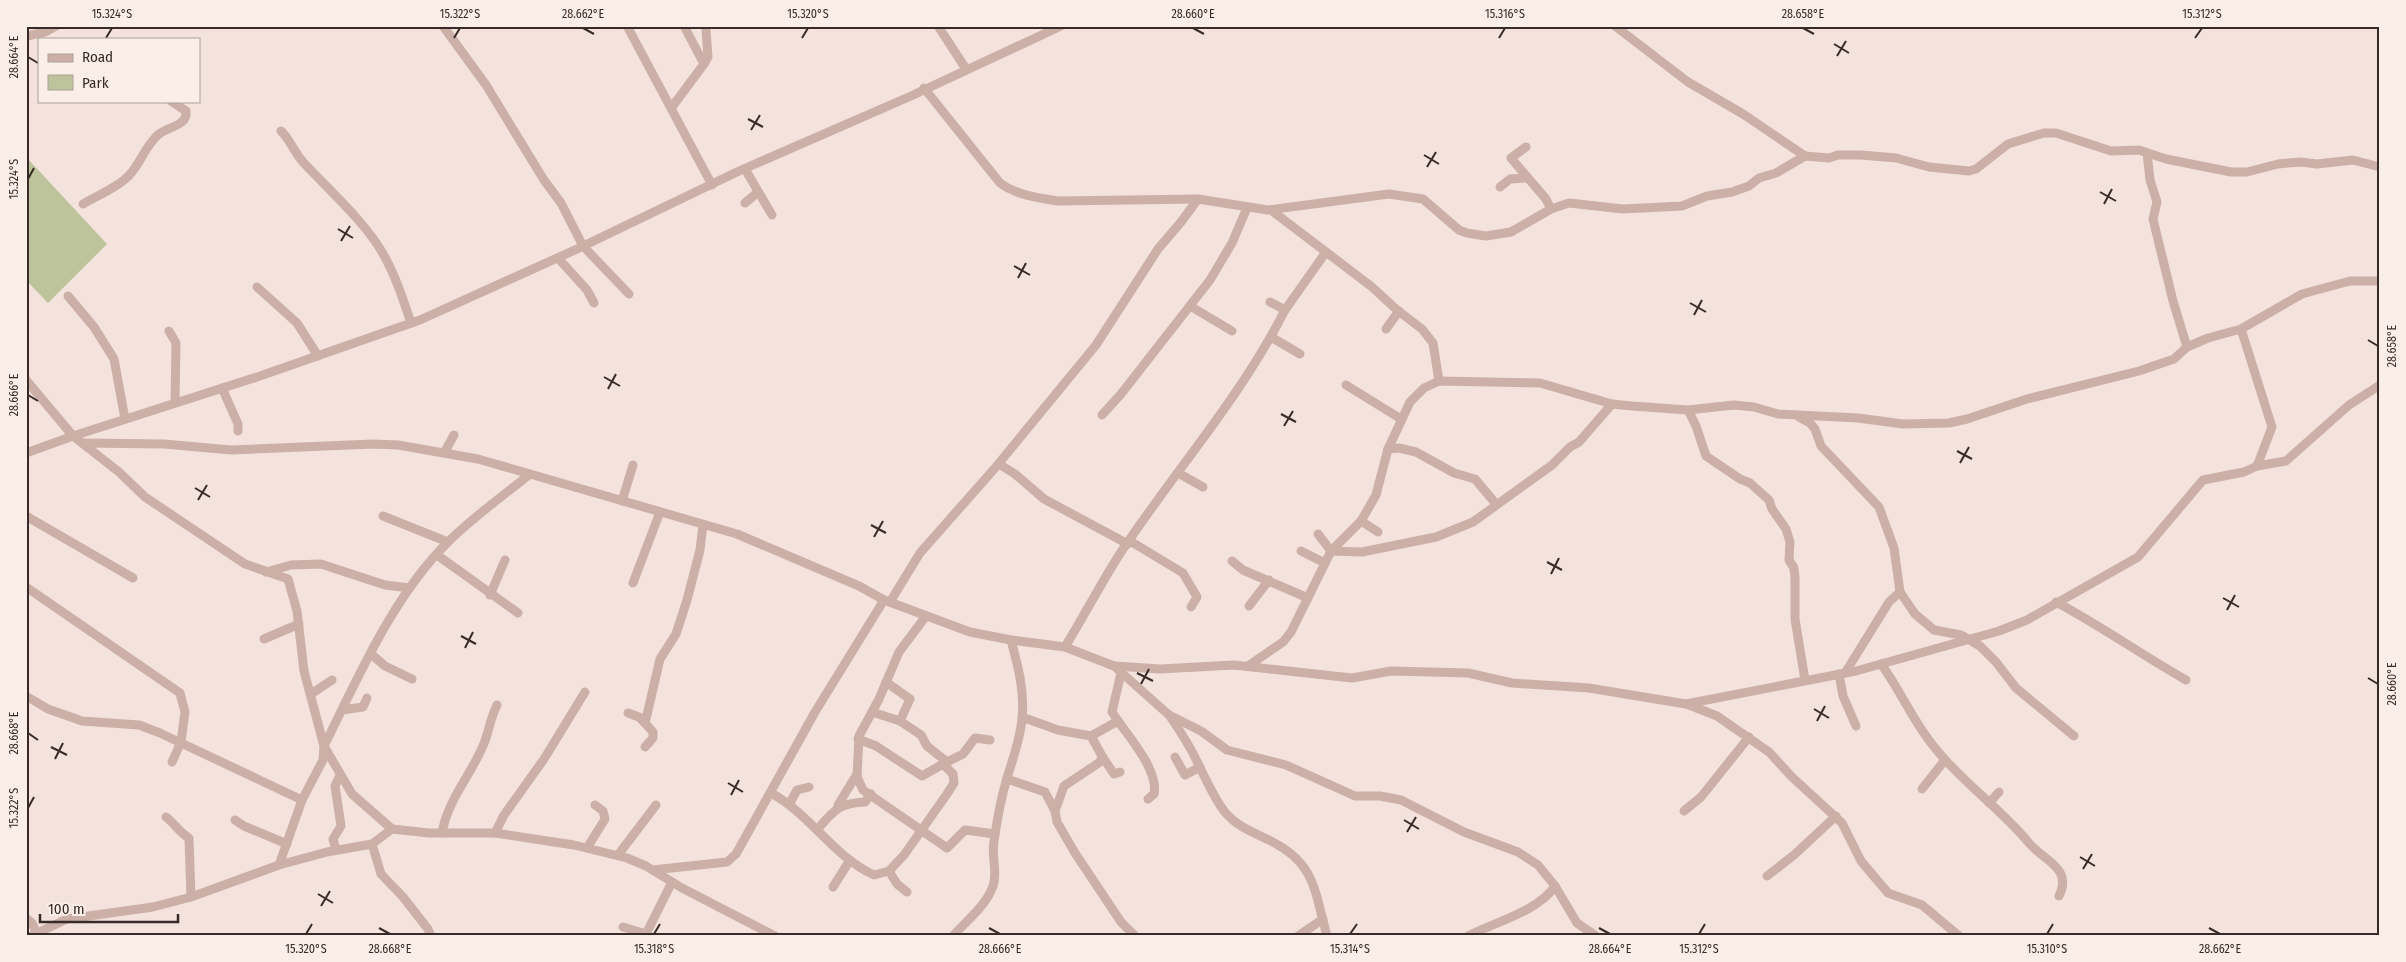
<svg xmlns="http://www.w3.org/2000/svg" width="2406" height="962" font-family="'Fira Sans Condensed',sans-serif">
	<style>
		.green { fill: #bdc39b }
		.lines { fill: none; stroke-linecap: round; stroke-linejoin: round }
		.minor { stroke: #ccb0a7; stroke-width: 9 }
		.ticks { fill: none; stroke: #382a28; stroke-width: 2 }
		.neatline { fill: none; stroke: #382a28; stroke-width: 2 }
		.ticks-label { font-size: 12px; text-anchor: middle; fill: #382a28 }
	</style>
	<rect width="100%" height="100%" fill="#f3e3dc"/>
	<path class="green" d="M26 157 107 244 48 303 26 280Z"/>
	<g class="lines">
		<g class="minor">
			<path d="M443 26 486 85 544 180 561 203 583 246 629 294"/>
			<path d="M627 26 712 185"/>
			<path d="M938 26 966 69"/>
			<path d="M1615 26 1688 82 1743 114 1805 156"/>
			<path d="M27 36 45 32 56 26"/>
			<path d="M704 64 708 57 706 30"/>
			<path d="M924 88 1000 183C1016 195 1038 198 1058 201L1198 199 1268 210 1389 194 1423 199 1459 230 1467 233 1486 236 1511 232 1551 209 1569 203 1623 209 1682 206 1707 196 1732 192 1749 186 1759 178 1776 173 1805 156 1829 158 1838 155H1861L1896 158 1929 167 1969 171 1976 169 2008 144 2044 133H2056L2111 151 2139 150 2166 159 2231 172H2247L2278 164 2300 162 2317 164 2353 160 2380 167"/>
			<path d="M672 107 704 64 684 26"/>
			<path d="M281 131C289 138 294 152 303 162 328 189 364 221 382 252 395 274 403 299 411 323"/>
			<path d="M1526 147 1511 158 1546 199 1551 209"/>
			<path d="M2147 153 2150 180 2157 202 2153 219 2173 301 2187 347"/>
			<path d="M745 169 772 215"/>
			<path d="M1500 187 1510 179 1527 178"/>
			<path d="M745 203 758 192"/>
			<path d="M83 204C96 196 112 190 124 180 139 169 144 146 159 134 167 127 188 126 186 111L171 101"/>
			<path d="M1271 210 1372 287 1397 310 1422 329 1433 343 1439 381"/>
			<path d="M558 258 587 290 594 303"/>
			<path d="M257 287 297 323 318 356"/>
			<path d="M68 296 94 327 114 359 125 419"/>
			<path d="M1190 306 1232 331"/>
			<path d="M1285 310 1326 252"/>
			<path d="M1386 329 1399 311"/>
			<path d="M2241 329 2272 427 2257 466"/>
			<path d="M169 331 176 343 175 403"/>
			<path d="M1271 337 1300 354"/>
			<path d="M26 380 73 436 119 472 145 497 245 564 288 579 297 611 304 671 324 746 352 794 392 829"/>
			<path d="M1346 385 1401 419"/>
			<path d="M222 388 238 424V431"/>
			<path d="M1688 410 1696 426 1706 456 1740 479 1750 483 1769 500 1772 509 1786 529 1790 542 1789 560 1794 568 1795 578V619L1805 680"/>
			<path d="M1102 415 1121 394 1210 280 1232 243 1247 208"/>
			<path d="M1799 417 1810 423 1815 429 1821 446 1879 507 1894 548 1900 592 1915 614 1934 630 1961 635 1980 646 1996 662 2016 688 2074 736"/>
			<path d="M83 443 164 444 231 450 373 444 398 445 478 459 737 534 859 586 884 600 970 632 1011 640 1065 647 1114 666 1169 715 1201 731 1227 750 1286 765 1355 796H1380L1401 800 1464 832 1518 852 1538 865 1555 886 1577 923 1596 936"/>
			<path d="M1388 449 1399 448 1416 452 1454 473 1475 479 1496 504"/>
			<path d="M26 453 73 436 260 376 420 320 577 249 739 171 911 96 1061 26"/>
			<path d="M444 453 454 435"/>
			<path d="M999 464 1015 474 1044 499 1128 544"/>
			<path d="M1178 473 1203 487"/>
			<path d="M622 501 633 465"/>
			<path d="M26 516 133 578"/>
			<path d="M383 516 448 542"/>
			<path d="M1361 521 1378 532"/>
			<path d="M1318 534 1331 551 1362 552 1436 537 1473 522 1552 465 1570 447 1579 442 1612 404"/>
			<path d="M1130 541 1183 573 1197 597 1191 607"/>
			<path d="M1301 551 1325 563"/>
			<path d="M437 555 518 613"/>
			<path d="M1232 561 1243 570 1308 598"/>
			<path d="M266 572 291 565 321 564 385 585 410 588"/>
			<path d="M633 583 660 512"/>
			<path d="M26 587 180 693 185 712 181 742 172 762"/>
			<path d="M490 595 505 560"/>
			<path d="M890 602 920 553 995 468 1096 345 1158 249 1181 222 1198 199"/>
			<path d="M2056 602C2101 626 2142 655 2186 680"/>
			<path d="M1249 606 1269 580"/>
			<path d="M926 616 899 652 879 699 859 736 857 777 863 790 947 848 965 830 995 834"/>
			<path d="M264 639 299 624"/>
			<path d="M1065 647C1084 616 1101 583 1121 552 1175 471 1241 397 1285 310L1270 302"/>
			<path d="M371 654 385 666 412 679"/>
			<path d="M1881 664C1901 691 1913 722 1935 748 1963 783 2000 808 2029 843 2044 861 2073 868 2059 896"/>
			<path d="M1114 666 1160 669 1234 665 1352 678 1391 671 1468 673 1512 683 1589 688 1686 704 1856 671 1999 631 2027 620 2138 557 2203 480 2244 472 2257 466 2286 461 2349 405 2380 385"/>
			<path d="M1248 666 1283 642 1291 632 1331 551 1361 521 1376 495 1388 449 1410 402 1424 388 1439 381 1540 383 1612 404 1632 406 1688 410 1734 405 1754 407 1778 414 1858 418 1903 424 1949 423 1967 419 2027 399 2139 371 2174 359 2187 347 2208 338 2241 329 2302 294 2350 281H2380"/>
			<path d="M1845 673 1889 602 1900 592"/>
			<path d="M1839 674 1843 696 1856 726"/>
			<path d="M311 694 332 680"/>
			<path d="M26 696 48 709 82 721 139 725 160 733 302 800"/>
			<path d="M1689 705 1717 716 1769 752 1792 777 1842 823 1861 861 1888 893 1922 905 1959 936"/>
			<path d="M342 710 363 707 367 698"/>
			<path d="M872 712 900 721 910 699 886 682"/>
			<path d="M628 713 639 717 644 722 646 719 660 659 676 634 687 600 700 550 703 525"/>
			<path d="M1169 715C1181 732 1192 749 1200 768 1208 783 1214 798 1224 811 1236 826 1252 832 1269 840 1316 863 1314 890 1327 936"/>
			<path d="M1022 717 1058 730 1091 736 1118 721 1112 712 1121 673"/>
			<path d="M900 721 921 735 927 746 947 762"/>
			<path d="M1118 721C1131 739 1159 772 1154 794L1148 799"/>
			<path d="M644 722 653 732V738L645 747"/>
			<path d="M858 739 876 746 922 776 943 764"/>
			<path d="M1102 756 1114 774 1120 772"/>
			<path d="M1175 757 1185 775 1200 767"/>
			<path d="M1007 779 1045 792 1055 811 1057 822 1075 853 1121 922 1135 936"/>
			<path d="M1922 789 1945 760"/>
			<path d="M771 793C810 814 834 857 874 875L889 871 904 855 947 794 954 783 953 774 943 764 963 754 975 738 990 740"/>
			<path d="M790 803 797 790 809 787"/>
			<path d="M1989 803 1999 792"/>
			<path d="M838 805 857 774"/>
			<path d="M1055 811 1064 786 1100 762 1102 756 1091 736"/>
			<path d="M1684 811 1701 797 1749 737"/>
			<path d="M166 817C175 824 179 832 189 838L191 897"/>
			<path d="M235 820 244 826 287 844"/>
			<path d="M817 830C834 810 839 803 865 802L871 794"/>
			<path d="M442 833C448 798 473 773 485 741 490 727 490 719 497 705"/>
			<path d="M495 833 504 815 544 759 585 692"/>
			<path d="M372 844 381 874 403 897 428 929 431 936"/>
			<path d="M587 848 605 819 603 811 595 805"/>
			<path d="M336 850 333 839 341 826 335 786 340 775"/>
			<path d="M618 855 656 805"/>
			<path d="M279 865 302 800 323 760 324 746C358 678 393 596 448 542 473 517 503 496 530 474"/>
			<path d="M653 870 727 862 736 854 815 712 884 600"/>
			<path d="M889 871 897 884 907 892"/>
			<path d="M1767 876 1794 855 1836 816"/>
			<path d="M833 887 850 860"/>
			<path d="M26 918 32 923 36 932"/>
			<path d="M623 927 646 934"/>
			<path d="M31 936 67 919 153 907 191 897 279 865 327 852 372 844 392 829 429 833H495L574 845 627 858 646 866 682 888 775 936"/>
			<path d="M645 936 672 882"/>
			<path d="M953 936C967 920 986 906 993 886 998 872 991 856 994 841 997 820 1001 798 1007 778 1013 758 1020 740 1022 719 1025 692 1018 666 1011 640"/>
			<path d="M1298 936 1323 919"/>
			<path d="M1468 936C1493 923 1539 911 1555 886"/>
		</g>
	</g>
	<path class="ticks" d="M583 28 594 34M1193 28 1204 34M1803 28 1814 34M106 38 112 28M454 38 460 28M802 38 808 28M1499 38 1505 28M2195 38 2202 28M1834 44 1849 53M1837 56 1846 41M28 57 38 63M748 119 763 127M751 130 760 115M1424 155 1439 164M1427 167 1436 152M28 179 34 168M2100 192 2116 201M2104 204 2112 189M338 229 353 238M341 241 350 226M1014 266 1030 275M1018 278 1026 263M1690 303 1706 312M1694 315 1702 300M2368 340 2378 346M604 377 620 386M608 389 616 374M28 395 38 401M1281 414 1296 422M1284 426 1293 411M1957 451 1972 459M1960 463 1969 447M195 488 210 497M198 500 207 485M871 525 886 533M874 537 883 521M1547 562 1562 570M1551 574 1559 558M2223 598 2239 607M2227 610 2235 595M461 636 476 644M465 648 473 632M1137 673 1153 681M2368 678 2378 684M1141 684 1149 669M1814 709 1829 718M1817 721 1825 706M28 733 38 740M51 747 67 755M55 759 63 743M728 783 743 792M731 795 739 780M28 808 34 797M1404 820 1419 829M1407 832 1416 817M2080 857 2095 866M2083 869 2092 854M318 894 333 903M321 906 330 891M379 928 390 934M989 928 1000 934M1599 928 1610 934M2209 928 2220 934M306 934 312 924M654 934 660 924M1350 934 1357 924M1699 934 1705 924M2047 934 2053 924"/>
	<rect width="2406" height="962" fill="none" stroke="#faeee8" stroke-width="55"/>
	<rect x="38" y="38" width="162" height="65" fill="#faeee8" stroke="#aca09b"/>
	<rect x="48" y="54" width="25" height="8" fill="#ccb0a7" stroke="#aca09b"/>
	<text x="82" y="62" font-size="15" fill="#382a28">Road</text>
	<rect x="48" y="75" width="25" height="15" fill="#bdc39b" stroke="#aca09b"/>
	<text x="82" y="88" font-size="15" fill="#382a28">Park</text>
	<path d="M40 914v8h138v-8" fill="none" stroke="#382a28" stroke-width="2.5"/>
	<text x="48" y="914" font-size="15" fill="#382a28" stroke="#faeee8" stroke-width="4" paint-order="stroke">100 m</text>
	<rect x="28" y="28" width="2350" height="906" class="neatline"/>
	<g class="ticks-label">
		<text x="112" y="18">15.324°S</text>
		<text x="460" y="18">15.322°S</text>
		<text x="583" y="18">28.662°E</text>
		<text x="808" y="18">15.320°S</text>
		<text x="1193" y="18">28.660°E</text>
		<text x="1505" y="18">15.316°S</text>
		<text x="1803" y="18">28.658°E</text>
		<text x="2202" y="18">15.312°S</text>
		<text transform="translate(14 57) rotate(-90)" y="4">28.664°E</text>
		<text transform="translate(14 179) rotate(-90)" y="4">15.324°S</text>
		<text transform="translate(2392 346) rotate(-90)" y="4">28.658°E</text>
		<text transform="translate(14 395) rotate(-90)" y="4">28.666°E</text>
		<text transform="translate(2392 684) rotate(-90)" y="4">28.660°E</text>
		<text transform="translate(14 733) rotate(-90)" y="4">28.668°E</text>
		<text transform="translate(14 808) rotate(-90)" y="4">15.322°S</text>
		<text x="306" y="953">15.320°S</text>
		<text x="390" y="953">28.668°E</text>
		<text x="654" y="953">15.318°S</text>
		<text x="1000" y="953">28.666°E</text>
		<text x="1350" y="953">15.314°S</text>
		<text x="1610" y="953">28.664°E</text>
		<text x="1699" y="953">15.312°S</text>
		<text x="2047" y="953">15.310°S</text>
		<text x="2220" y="953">28.662°E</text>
	</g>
</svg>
